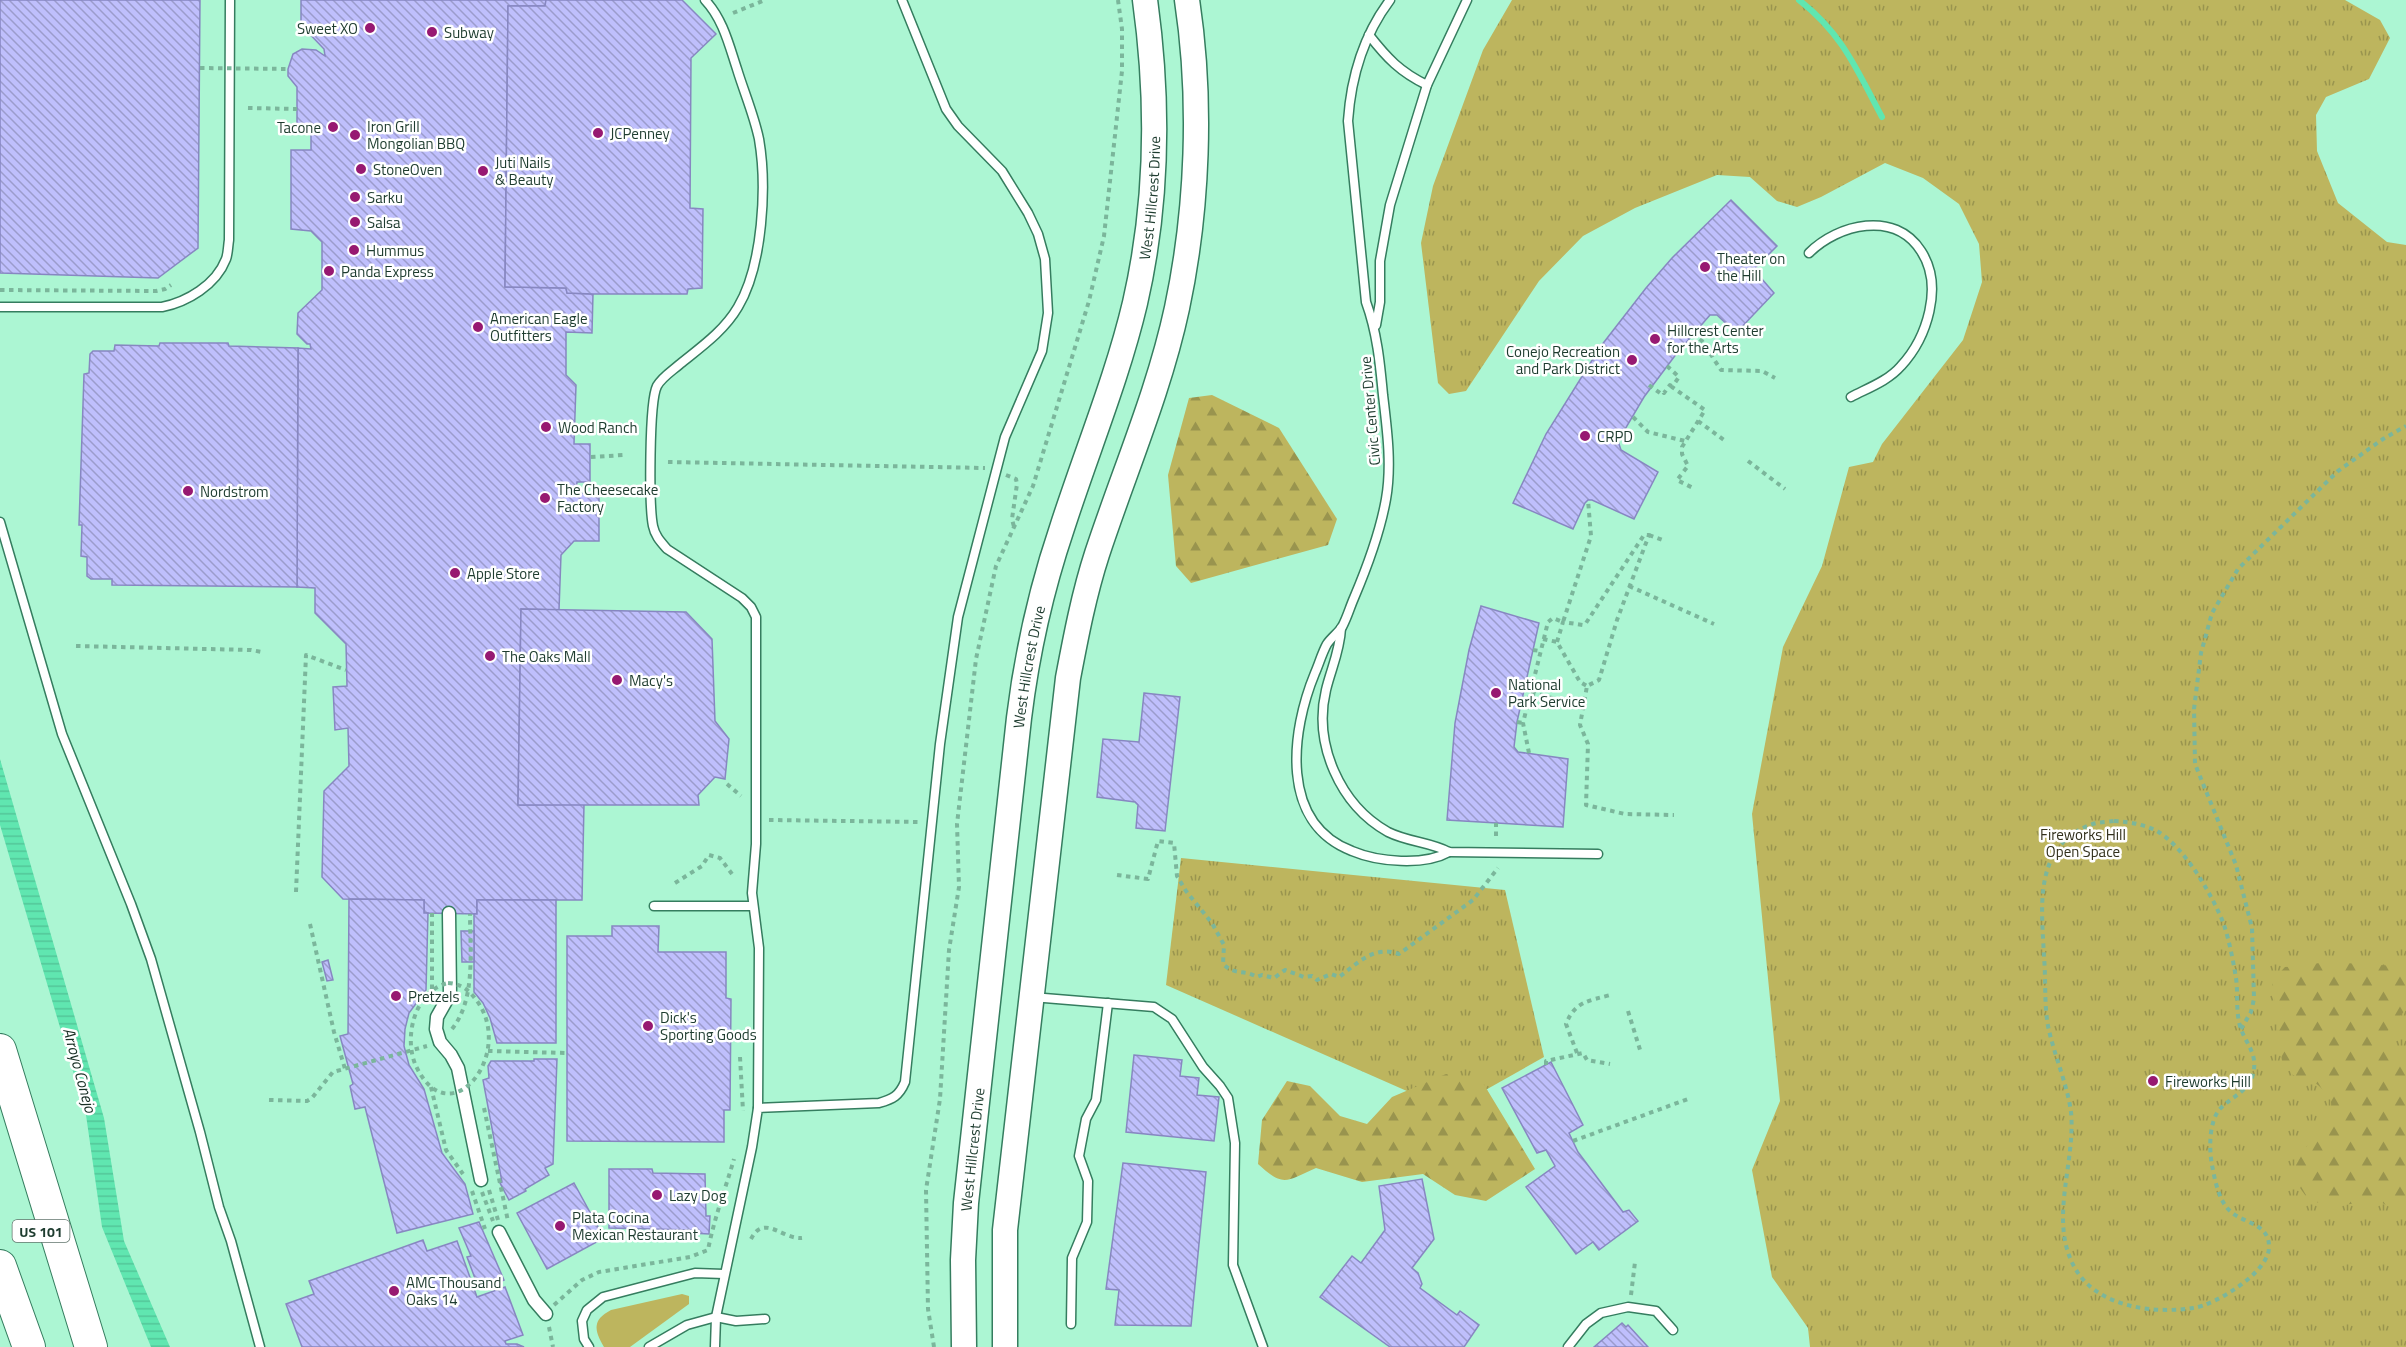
<svg xmlns="http://www.w3.org/2000/svg" width="2406" height="1347" font-family="'Titillium Web',sans-serif">
	<style>
		.grass { fill: url(#grass-tufts) }
		.forest { fill: url(#forest-firs) }
		.garden { fill: #bdb55e }
		.water { fill: url(#water-rules) }
		.lines { fill: none; stroke-linecap: round; stroke-linejoin: round }
		.stream { stroke: #60e6b0; stroke-width: 6 }
		.building { fill: url(#building-back-hatch); stroke: #8787c1; stroke-width: 1.5 }
		.service-casing { stroke: #357d5f; stroke-width: 11 }
		.pedestrian-casing { stroke: #357d5f; stroke-width: 15 }
		.secondary-casing { stroke: #357d5f; stroke-width: 27 }
		.motorway-casing { stroke: #357d5f; stroke-width: 34 }
		.path { stroke: #7bb69b; stroke-width: 4; stroke-dasharray: 4.5 4.5; stroke-linecap: butt }
		.service { stroke: #fff; stroke-width: 8 }
		.pedestrian { stroke: #fff; stroke-width: 12 }
		.secondary { stroke: #fff; stroke-width: 24 }
		.motorway { stroke: #fff; stroke-width: 32 }
		.path-bridge { stroke: #7bb69b; stroke-width: 4; stroke-dasharray: 4.5 4.5; stroke-linecap: butt }
		.poi-dot { fill: #971971; stroke: #fff; stroke-width: 2 }
		.labels { text-anchor: middle; dominant-baseline: central; stroke-width: 5; stroke-linejoin: round; paint-order: stroke }
		.shield { fill: #fff; stroke: #62766d; stroke-width: 1.5 }
		.shield-label { font-size: 14px; font-weight: bold; fill: #1e3c2f }
		.poi-label { font-size: 15px; fill: #1e3c2f; stroke: #fff; text-anchor: start }
		.street-label { font-size: 15px; fill: #1e3c2f; stroke: #fff }
		.park-label { font-size: 15px; fill: #32301c; stroke: #fff }
		.water-label { font-size: 16px; font-style: italic; fill: #192f25; stroke: #fff }
	</style>
	<defs>
		<pattern id="grass-tufts" width="24" height="20" patternUnits="userSpaceOnUse" patternTransform="scale(1.5)"><rect width="24" height="20" fill="#bdb55e"/><path d="M3 7l-1-3M5 7V3M7 7l1-3M15 17l-1-3M17 17v-4M19 17l1-3" fill="none" stroke="#99944e"/></pattern>
		<pattern id="forest-firs" width="22" height="20" patternUnits="userSpaceOnUse" patternTransform="scale(1.5)"><rect width="22" height="20" fill="#bdb55e"/><path d="M5 1l3.5 6h-7zM16 11l3.5 6h-7z" fill="#99944e"/></pattern>
		<pattern id="water-rules" width="6" height="5" patternUnits="userSpaceOnUse" patternTransform="scale(1.5)"><rect width="6" height="5" fill="#60e6b0"/><path d="M0 2.5h6" fill="none" stroke="#53c698"/></pattern>
		<pattern id="building-back-hatch" width="6" height="6" patternUnits="userSpaceOnUse" patternTransform="scale(1.5)"><rect width="6" height="6" fill="#bfbffc"/><path d="M-1 5l2 2M0 0l6 6M5-1l2 2" fill="none" stroke="#9b9ccc"/></pattern>
	</defs>
	<rect width="100%" height="100%" fill="#acf6d3"/>
	<g class="grass">
		<path d="M1512 0H2345L2380 20 2390 38 2369 79 2326 97 2316 115 2317 151 2338 203 2387 242 2406 245V1347H1810L1808 1328 1772 1277 1752 1170 1780 1101 1752 814 1783 647 1822 566 1849 467 1873 462 1882 444 1963 340 1982 282 1979 244 1959 204 1923 178 1885 163 1821 197 1797 207 1777 201 1750 177 1717 175 1635 208 1583 236 1539 281 1466 391 1449 394 1438 383 1421 243 1433 186 1483 50Z"/>
		<path d="M1181 858 1505 890 1544 1057 1450 1110 1166 985Z"/>
	</g>
	<g class="forest">
		<path d="M1212 395 1279 428 1337 519 1328 545 1191 583 1176 566 1168 475 1189 398Z"/>
		<path d="M2328 962 2398 966 2406 970V1009L2387 1032 2395 1052 2406 1058V1216L2377 1200 2337 1206 2310 1201C2302 1191 2293 1181 2295 1167 2297 1143 2331 1138 2331 1109 2331 1103 2332 1101 2328 1096 2318 1082 2310 1079 2293 1075L2282 1061 2272 981 2285 967Z"/>
		<path d="M1446 1074 1480 1078 1535 1169 1486 1201 1455 1195 1423 1174 1362 1182 1316 1168C1286 1181 1284 1188 1258 1164L1262 1120 1287 1081 1310 1086 1340 1116 1367 1124 1392 1097Z"/>
	</g>
	<path class="garden" d="M682 1294 689 1296V1304L630 1347H604C594 1330 592 1320 611 1310Z"/>
	<path class="water" d="M0 759 104 1118 124 1241 170 1347H151L102 1227 86 1115 0 825Z"/>
	<g class="lines">
		<path class="stream" d="M1799 0C1842 33 1857 70 1882 117"/>
	</g>
	<g class="building">
		<path d="M0 0H200L198 248 158 278 0 273Z"/>
		<path d="M301 0H546L545 6H508L505 287 566 288 567 293 593 294 592 333 566 332V375L576 385 574 444H590V482H577L576 493 599 494V541H574L561 555 559 610 521 609 518 805 584 804 582 900H477V914L424 913V900L343 899 322 877 324 791 349 766 348 728 335 730 333 687 347 686 346 644 315 613V588L297 587 298 348 311 349 310 344H307L297 334 298 313 322 290V242L311 231 291 229V150H311V126L297 125V87L288 76V69L293 54 302 49 316 50 325 56 324 49 301 25Z"/>
		<path d="M546 0H682L716 34 691 58 690 208 703 209 702 288 688 289 687 294H593L567 293 566 288 505 287 508 6H545Z"/>
		<path d="M1731 200 1777 246 1756 267 1755 271 1774 293 1736 333 1717 315H1710L1677 353 1644 397 1618 441 1621 450 1658 472 1634 519 1592 500H1588L1585 503 1573 529 1513 503 1546 434 1601 346 1646 288 1672 258Z"/>
		<path d="M160 343H228L229 346 298 348 297 587 112 585V579H91L87 576V557L81 556 82 525H79L84 374 89 373 90 354 93 351H114L115 345 159 346Z"/>
		<path d="M1481 606 1539 623 1517 722 1514 747 1518 752 1568 759 1563 827 1447 820 1455 723 1469 650Z"/>
		<path d="M521 609 686 612 712 639 715 721 729 739 725 779 715 777 698 795 699 805H518Z"/>
		<path d="M1144 693 1180 697 1165 831 1136 828 1138 805 1135 802 1097 797 1103 739 1139 742Z"/>
		<path d="M349 899 424 900V913H428L426 990 409 1013 405 1029 404 1046 409 1065 424 1089 442 1153 465 1184 473 1214 397 1233 365 1107 355 1109 350 1086 353 1084 340 1036 348 1034Z"/>
		<path d="M477 900H556V1043H497L490 1018 483 1003 474 992V914H477Z"/>
		<path d="M612 926H659L658 952H726V998L731 999 730 1110H724V1142L567 1141V936H612Z"/>
		<path d="M461 931H474V962H462Z"/>
		<path d="M328 960 333 980 327 981 322 962Z"/>
		<path d="M1134 1055 1182 1060 1180 1076 1199 1078 1197 1095 1219 1097 1214 1141 1126 1132Z"/>
		<path d="M534 1059H557L553 1164 545 1168 549 1175 525 1189 526 1191 509 1200 500 1183 502 1182 483 1080 489 1078 488 1066 491 1061H534Z"/>
		<path d="M1551 1062 1583 1125 1569 1133 1578 1152 1623 1212 1629 1210 1638 1221 1599 1250 1593 1242 1576 1254 1526 1187 1555 1166 1546 1150 1537 1153 1502 1088Z"/>
		<path d="M1123 1163 1206 1172 1191 1326 1115 1325 1119 1290 1106 1289Z"/>
		<path d="M609 1169H652L653 1173 705 1174 706 1216H710L709 1234 691 1233V1230L609 1228Z"/>
		<path d="M1422 1179 1434 1239 1412 1268 1418 1273 1422 1284 1420 1288 1457 1315 1460 1311 1479 1325 1464 1347H1390L1320 1297 1352 1256 1361 1263 1385 1230 1379 1186Z"/>
		<path d="M574 1183 604 1238 547 1269 517 1213Z"/>
		<path d="M479 1222 504 1280 486 1288 476 1281 467 1257 471 1256 459 1228Z"/>
		<path d="M423 1240 427 1251 457 1241 477 1297 505 1287 523 1335 505 1341 506 1344H517L524 1347H302L286 1304 314 1294 309 1281Z"/>
		<path d="M1622 1323 1626 1327 1628 1325 1648 1347H1594Z"/>
	</g>
	<g class="lines">
		<defs>
			<g id="service">
				<path d="M705 0C723 19 729 45 737 69 744 92 754 115 759 139 767 186 763 265 738 307 724 331 701 347 680 364 672 371 662 377 657 386 649 402 649 506 653 526 655 536 661 542 667 549L742 598 751 607 756 617V844L752 893 759 948 758 1108"/>
				<path d="M1390 0C1363 36 1351 77 1348 121L1366 302C1377 332 1380 363 1383 395 1387 429 1392 465 1386 499 1380 533 1368 565 1354 598 1350 607 1347 618 1342 627 1338 633 1331 638 1327 644 1322 653 1319 664 1315 673 1291 731 1279 823 1352 851 1378 862 1424 866 1449 852"/>
				<path d="M1369 35C1387 58 1400 72 1427 85"/>
				<path d="M1809 253C1838 224 1895 210 1921 251 1944 286 1927 338 1901 366 1888 381 1868 388 1851 397"/>
				<path d="M0 307H162C187 302 216 285 226 259 228 254 228 246 229 240L230 0"/>
				<path d="M1376 325 1380 302V261L1390 205 1427 85 1467 0"/>
				<path d="M0 522 62 734 131 904 151 959 200 1132 219 1207 231 1241 260 1347"/>
				<path d="M1341 628C1340 651 1331 669 1326 690 1313 744 1340 805 1388 832 1408 842 1430 842 1449 852L1598 854"/>
				<path d="M654 906H753"/>
				<path d="M1032 997 1154 1007 1172 1019 1203 1067 1220 1086 1228 1098 1235 1143 1233 1265 1263 1347"/>
				<path d="M1071 1324 1072 1258 1087 1222 1088 1181 1079 1156 1086 1119 1096 1100 1108 1003"/>
				<path d="M589 1347 584 1339 582 1321 587 1310 603 1297 695 1273 724 1274"/>
				<path d="M649 1347 687 1325 716 1317 736 1321 765 1319"/>
				<path d="M715 1347 716 1317 752 1147 758 1108 879 1103C893 1099 899 1096 905 1082L940 744 958 617 1005 437 1042 351 1048 313 1045 259 1038 234 1028 213 1002 171 958 126 946 109 902 0"/>
				<path d="M1568 1347 1586 1324 1601 1313 1628 1307 1656 1311 1673 1330"/>
			</g>
			<g id="pedestrian">
				<path d="M449 913 450 994 437 1017 436 1029 440 1042 451 1055 458 1068 481 1180"/>
				<path d="M499 1232 534 1300 546 1314"/>
			</g>
			<g id="secondary">
				<path id="s1" d="M964 1347 963 1260 966 1203 1019 718C1027 653 1041 590 1062 528 1086 453 1117 379 1135 303 1158 203 1159 101 1145 0"/>
				<path d="M1005 1347V1230L1068 678C1076 636 1084 594 1097 554 1124 472 1159 392 1177 308 1198 209 1202 99 1187 0"/>
			</g>
			<g id="motorway">
				<path d="M0 1050 91 1347"/>
				<path d="M0 1266 29 1347"/>
			</g>
		</defs>
		<use href="#service" class="service-casing"/>
		<use href="#pedestrian" class="pedestrian-casing"/>
		<use href="#secondary" class="secondary-casing"/>
		<use href="#motorway" class="motorway-casing"/>
		<g class="path">
			<path d="M733 13 765 0"/>
			<path d="M248 108 297 109"/>
			<path d="M0 290 156 291 165 289 171 285"/>
			<path d="M1693 333 1702 341 1721 370 1762 371 1775 378"/>
			<path d="M1667 366 1679 377 1672 387 1705 410 1682 447V454L1688 466 1677 480 1693 488"/>
			<path d="M1649 385 1660 393 1662 391 1664 393 1670 385 1672 387"/>
			<path d="M1633 417 1648 432 1685 441"/>
			<path d="M1698 421 1724 440"/>
			<path d="M591 457 624 455"/>
			<path d="M1748 461 1785 489"/>
			<path d="M668 462 985 468"/>
			<path d="M1006 475 1016 479 1017 484 1012 519 1014 527"/>
			<path d="M1649 535 1665 541"/>
			<path d="M1629 586 1714 624"/>
			<path d="M1543 639 1557 642 1580 682 1587 686"/>
			<path d="M1557 642 1563 622 1583 625 1586 623 1644 535H1649L1617 620 1599 680 1587 686 1580 725 1588 744 1586 805 1625 814 1674 815"/>
			<path d="M76 646 251 650 262 652"/>
			<path d="M1533 650 1540 651"/>
			<path d="M1531 693 1582 705"/>
			<path d="M1517 722 1523 723"/>
			<path d="M1529 753 1523 723 1548 622 1553 618 1563 622 1591 536 1588 500"/>
			<path d="M727 784 741 796"/>
			<path d="M769 820 922 822"/>
			<path d="M2114 821C2130 822 2143 824 2157 831 2185 848 2211 893 2223 922 2229 939 2233 960 2236 978 2238 992 2236 1007 2239 1022 2243 1042 2259 1052 2253 1074 2249 1092 2230 1097 2219 1110 2209 1123 2209 1149 2212 1165 2215 1181 2219 1201 2230 1211 2244 1224 2270 1223 2269 1248 2268 1273 2215 1305 2193 1308 2154 1314 2101 1307 2078 1273 2046 1225 2076 1165 2071 1112 2067 1083 2054 1055 2048 1026 2044 1004 2046 979 2044 957 2042 909 2032 847 2090 825 2097 822 2107 822 2114 821Z"/>
			<path d="M1496 836V823"/>
			<path d="M1117 875 1148 879 1158 841 1174 843 1177 876 1186 891 1212 923 1224 945 1223 964C1236 976 1243 969 1257 977L1262 975 1274 978 1285 970 1304 977 1312 976 1317 980 1331 974 1339 977C1358 963 1374 945 1399 954L1473 900 1498 868"/>
			<path d="M675 883 702 866 709 855 720 858 732 874"/>
			<path d="M296 892 306 655 346 670"/>
			<path d="M310 924 334 1032 345 1069"/>
			<path d="M432 989V913"/>
			<path d="M1628 1011 1641 1053"/>
			<path d="M452 1029C476 999 470 951 470 914"/>
			<path d="M2241 1029 2251 1012 2254 999 2252 928 2236 865 2195 764 2194 709 2201 653 2212 613 2238 569 2338 471 2383 439 2406 426"/>
			<path d="M488 1051 566 1053"/>
			<path d="M1577 1053 1566 1024C1575 1001 1589 1001 1610 995"/>
			<path d="M740 1057 743 1111"/>
			<path d="M1546 1065V1061L1583 1053 1587 1060 1610 1064"/>
			<path d="M431 1087 446 1150 463 1174"/>
			<path d="M269 1100 307 1101 312 1098 333 1072 427 1046"/>
			<path d="M484 1108 508 1221"/>
			<path d="M1573 1141 1688 1099"/>
			<path d="M489 1190 498 1220"/>
			<path d="M472 1191 485 1229"/>
			<path d="M482 1192 493 1221"/>
			<path d="M751 1239C764 1213 783 1240 802 1238"/>
			<path d="M1631 1295 1635 1262"/>
			<path d="M554 1305 582 1280 599 1272 690 1257 708 1250C714 1219 725 1190 734 1159"/>
			<path d="M549 1327 553 1347"/>
			<path d="M934 1347 928 1309 926 1190 940 1099 949 950 959 887 957 824 976 659 996 566 1033 486 1089 301 1104 236 1122 71V29L1118 0"/>
		</g>
		<use href="#service" class="service"/>
		<use href="#pedestrian" class="pedestrian"/>
		<use href="#secondary" class="secondary"/>
		<use href="#motorway" class="motorway"/>
		<g class="path-bridge">
			<path d="M200 68 288 69"/>
			<path d="M448 983C462 984 469 990 477 1001 515 1053 452 1134 418 1070 402 1042 413 991 448 983Z"/>
		</g>
	</g>
	<g class="poi-dot">
		<circle cx="370" cy="28" r="6"/>
		<circle cx="432" cy="32" r="6"/>
		<circle cx="333" cy="127" r="6"/>
		<circle cx="598" cy="133" r="6"/>
		<circle cx="355" cy="135" r="6"/>
		<circle cx="361" cy="169" r="6"/>
		<circle cx="483" cy="171" r="6"/>
		<circle cx="355" cy="197" r="6"/>
		<circle cx="355" cy="222" r="6"/>
		<circle cx="354" cy="250" r="6"/>
		<circle cx="1705" cy="267" r="6"/>
		<circle cx="329" cy="271" r="6"/>
		<circle cx="478" cy="327" r="6"/>
		<circle cx="1655" cy="339" r="6"/>
		<circle cx="1632" cy="360" r="6"/>
		<circle cx="546" cy="427" r="6"/>
		<circle cx="1585" cy="436" r="6"/>
		<circle cx="188" cy="491" r="6"/>
		<circle cx="545" cy="498" r="6"/>
		<circle cx="455" cy="573" r="6"/>
		<circle cx="490" cy="656" r="6"/>
		<circle cx="617" cy="680" r="6"/>
		<circle cx="1496" cy="693" r="6"/>
		<circle cx="396" cy="996" r="6"/>
		<circle cx="648" cy="1026" r="6"/>
		<circle cx="2153" cy="1081" r="6"/>
		<circle cx="657" cy="1195" r="6"/>
		<circle cx="560" cy="1226" r="6"/>
		<circle cx="394" cy="1291" r="6"/>
	</g>
	<g class="labels">
		<rect class="shield" x="12.5" y="1220" width="57" height="22" rx="4.5"/>
		<g class="shield-label">
			<text x="41" y="1231">US 101</text>
		</g>
		<g class="poi-label">
			<text x="358" y="28" text-anchor="end">Sweet XO</text>
			<text x="444" y="32">Subway</text>
			<text x="367" y="126">Iron Grill<tspan x="367" dy="17">Mongolian BBQ</tspan></text>
			<text x="321" y="127" text-anchor="end">Tacone</text>
			<text x="610" y="133">JCPenney</text>
			<text x="495" y="162">Juti Nails<tspan x="495" dy="17">&amp; Beauty</tspan></text>
			<text x="373" y="169">StoneOven</text>
			<text x="367" y="197">Sarku</text>
			<text x="367" y="222">Salsa</text>
			<text x="366" y="250">Hummus</text>
			<text x="1717" y="258">Theater on<tspan x="1717" dy="17">the Hill</tspan></text>
			<text x="341" y="271">Panda Express</text>
			<text x="490" y="318">American Eagle<tspan x="490" dy="17">Outfitters</tspan></text>
			<text x="1667" y="330">Hillcrest Center<tspan x="1667" dy="17">for the Arts</tspan></text>
			<text x="1620" y="351" text-anchor="end">Conejo Recreation<tspan x="1620" dy="17">and Park District</tspan></text>
			<text x="558" y="427">Wood Ranch</text>
			<text x="1597" y="436">CRPD</text>
			<text x="557" y="489">The Cheesecake<tspan x="557" dy="17">Factory</tspan></text>
			<text x="200" y="491">Nordstrom</text>
			<text x="467" y="573">Apple Store</text>
			<text x="502" y="656">The Oaks Mall</text>
			<text x="629" y="680">Macy's</text>
			<text x="1508" y="684">National<tspan x="1508" dy="17">Park Service</tspan></text>
			<text x="408" y="996">Pretzels</text>
			<text x="660" y="1017">Dick's<tspan x="660" dy="17">Sporting Goods</tspan></text>
			<text x="2165" y="1081">Fireworks Hill</text>
			<text x="669" y="1195">Lazy Dog</text>
			<text x="572" y="1217">Plata Cocina<tspan x="572" dy="17">Mexican Restaurant</tspan></text>
			<text x="406" y="1282">AMC Thousand<tspan x="406" dy="17">Oaks 14</tspan></text>
		</g>
		<g class="street-label">
			<text stroke="none"><textPath href="#s1" startOffset="1170">West Hillcrest Drive</textPath></text>
			<text transform="translate(1370 411) rotate(-95)">Civic Center Drive</text>
			<text stroke="none"><textPath href="#s1" startOffset="684">West Hillcrest Drive</textPath></text>
			<text stroke="none"><textPath href="#s1" startOffset="198">West Hillcrest Drive</textPath></text>
		</g>
		<g class="park-label">
			<text x="2083" y="834">Fireworks Hill<tspan x="2083" dy="17">Open Space</tspan></text>
		</g>
		<g class="water-label">
			<text transform="translate(80 1070) rotate(75)">Arroyo Conejo</text>
		</g>
	</g>
</svg>
